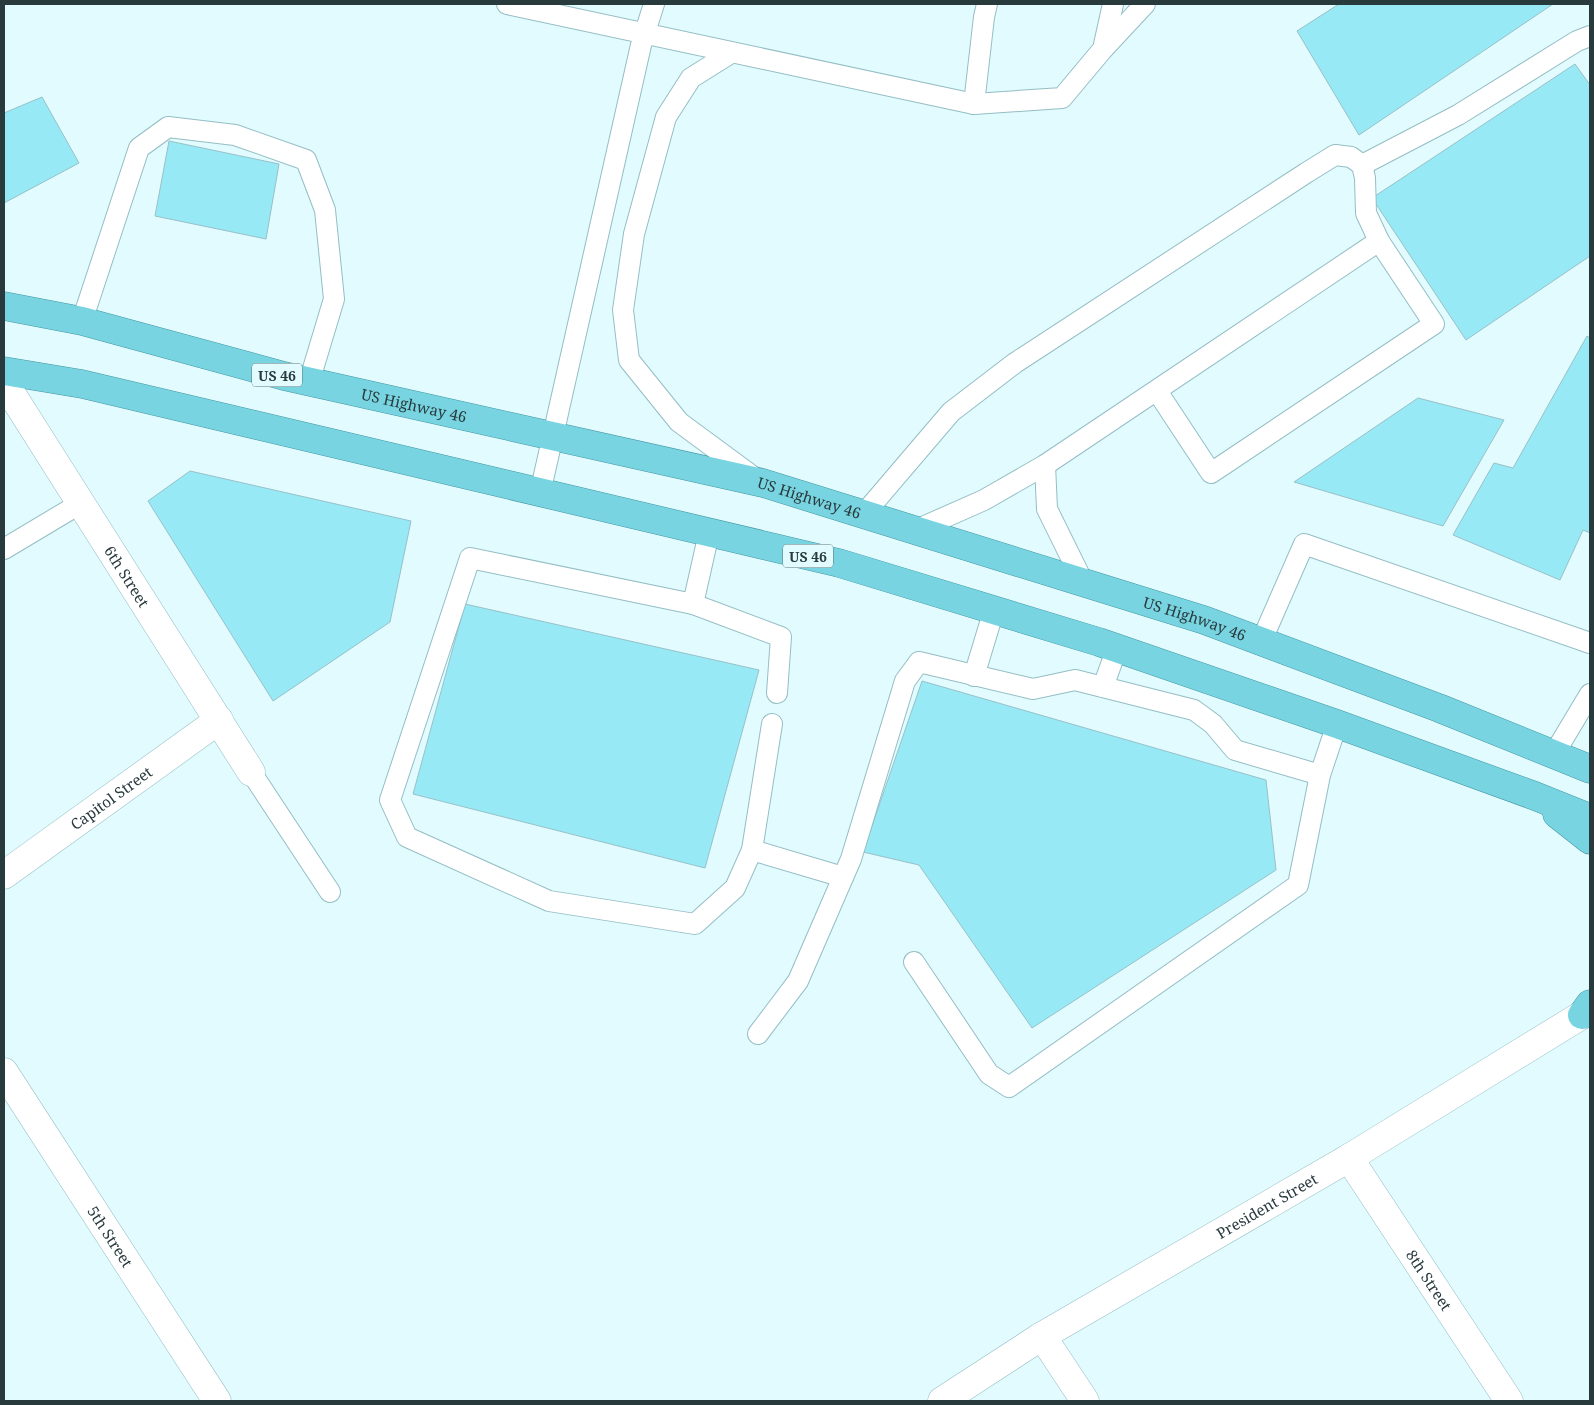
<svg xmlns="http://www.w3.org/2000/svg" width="1594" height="1405" font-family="'Noto Serif',serif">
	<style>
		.building { fill: #97e9f5; stroke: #97c1c8 }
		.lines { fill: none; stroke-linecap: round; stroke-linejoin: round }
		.service-casing { stroke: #94bec4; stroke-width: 22 }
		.minor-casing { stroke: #94bec4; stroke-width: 29 }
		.trunk-casing { stroke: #4697a2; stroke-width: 29 }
		.service { stroke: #fff; stroke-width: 20 }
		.minor { stroke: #fff; stroke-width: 28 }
		.trunk { stroke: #77d4e0; stroke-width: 28 }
		.labels { text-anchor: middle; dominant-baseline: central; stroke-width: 5; stroke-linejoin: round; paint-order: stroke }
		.shield { fill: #e1fbff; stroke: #607477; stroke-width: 1 }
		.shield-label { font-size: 14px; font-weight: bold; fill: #293a3d }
		.street-label { font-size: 15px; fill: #293a3d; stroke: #e1fbff }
	</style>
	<rect width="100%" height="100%" fill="#e1fbff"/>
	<g class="building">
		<path d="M1339 4H1553L1359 135 1297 31Z"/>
		<path d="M1575 64 1590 85V256L1466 340 1372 198Z"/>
		<path d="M42 97 79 163 4 203V113Z"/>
		<path d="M169 141 279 164 266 239 155 216Z"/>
		<path d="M1587 336 1590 338V533L1583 530 1560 580 1453 535 1494 463 1513 468Z"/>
		<path d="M1418 398 1504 420 1443 526 1294 482Z"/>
		<path d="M190 471 411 521 390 622 273 701 148 501Z"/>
		<path d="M465 604 759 670 705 868 413 794Z"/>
		<path d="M922 681 1266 780 1276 870 1032 1028 919 865 863 852Z"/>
	</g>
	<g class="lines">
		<defs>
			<g id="service">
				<path d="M507 4 974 104 1062 98 1103 49 1113 4"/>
				<path d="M1104 48 1145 4"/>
				<path d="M731 53 691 78 666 117 634 234 623 310 629 360 679 422 755 478"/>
				<path d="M974 104 984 17 987 4"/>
				<path d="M1362 165 1458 115 1577 41 1590 36"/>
				<path d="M82 321 139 148 168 127 235 135 306 160 325 210 334 299 309 382"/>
				<path d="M1045 465 1047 509 1083 582"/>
				<path d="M540 493 641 45 654 4"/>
				<path d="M864 514 951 412 1015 363 1306 173 1335 155 1351 157 1362 165 1365 178 1366 213 1379 241"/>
				<path d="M916 530 984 500 1045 465 1379 241 1434 324 1211 473 1157 391"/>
				<path d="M709 533 693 604 470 558 390 800 407 837 549 901 695 924 735 888 752 850 843 877"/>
				<path d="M4 549 81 503"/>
				<path d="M693 604 781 637 777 693"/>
				<path d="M1261 642 1304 544 1590 643"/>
				<path d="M974 676 994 610"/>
				<path d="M1103 687 1117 648"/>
				<path d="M1554 754 1590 694"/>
				<path d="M251 772 330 892"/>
				<path d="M752 850 772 724"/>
				<path d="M914 962 989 1074 1009 1087 1298 885 1320 775 1337 724"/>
				<path d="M758 1034 798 981 851 859 905 681 919 662 1033 689 1075 680 1194 710 1213 724 1235 750 1320 775"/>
			</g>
			<g id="minor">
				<path id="s1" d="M4 382 251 772"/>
				<path id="s2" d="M4 875 219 720"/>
				<path id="s3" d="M4 1072 217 1401"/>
				<path id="s4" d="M1349 1158 1509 1401"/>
				<path d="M1042 1336 1085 1401"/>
				<path id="s5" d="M942 1401 1042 1336 1349 1158 1590 1010"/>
			</g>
			<g id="trunk">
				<path id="s6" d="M4 306 82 321 284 376 763 483 1204 620 1439 708 1590 769"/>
				<path d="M4 371 82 384 839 563 1099 642 1337 724 1535 796 1590 818"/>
				<path d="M1557 814 1590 840"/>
				<path d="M1582 1015 1590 1004"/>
			</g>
		</defs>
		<use href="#service" class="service-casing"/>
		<use href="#minor" class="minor-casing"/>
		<use href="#trunk" class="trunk-casing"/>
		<use href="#service" class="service"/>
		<use href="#minor" class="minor"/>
		<use href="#trunk" class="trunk"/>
	</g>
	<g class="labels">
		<g class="shield">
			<rect x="252" y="363.5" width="50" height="23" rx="4"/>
			<rect x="783" y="544.5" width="50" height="23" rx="4"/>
		</g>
		<g class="shield-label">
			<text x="277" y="375">US 46</text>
			<text x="808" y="556">US 46</text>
		</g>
		<g class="street-label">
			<text stroke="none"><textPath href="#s6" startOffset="422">US Highway 46</textPath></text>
			<text stroke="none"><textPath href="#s6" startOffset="828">US Highway 46</textPath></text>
			<text stroke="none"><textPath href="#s1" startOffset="230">6th Street</textPath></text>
			<text stroke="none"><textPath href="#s6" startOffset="1232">US Highway 46</textPath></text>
			<text stroke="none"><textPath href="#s2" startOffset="132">Capitol Street</textPath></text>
			<text stroke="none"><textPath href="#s5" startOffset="379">President Street</textPath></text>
			<text stroke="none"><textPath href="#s3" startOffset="196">5th Street</textPath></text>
			<text stroke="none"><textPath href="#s4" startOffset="146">8th Street</textPath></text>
		</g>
	</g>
	<rect width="1594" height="1405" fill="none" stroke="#293a3d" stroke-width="10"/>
</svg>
